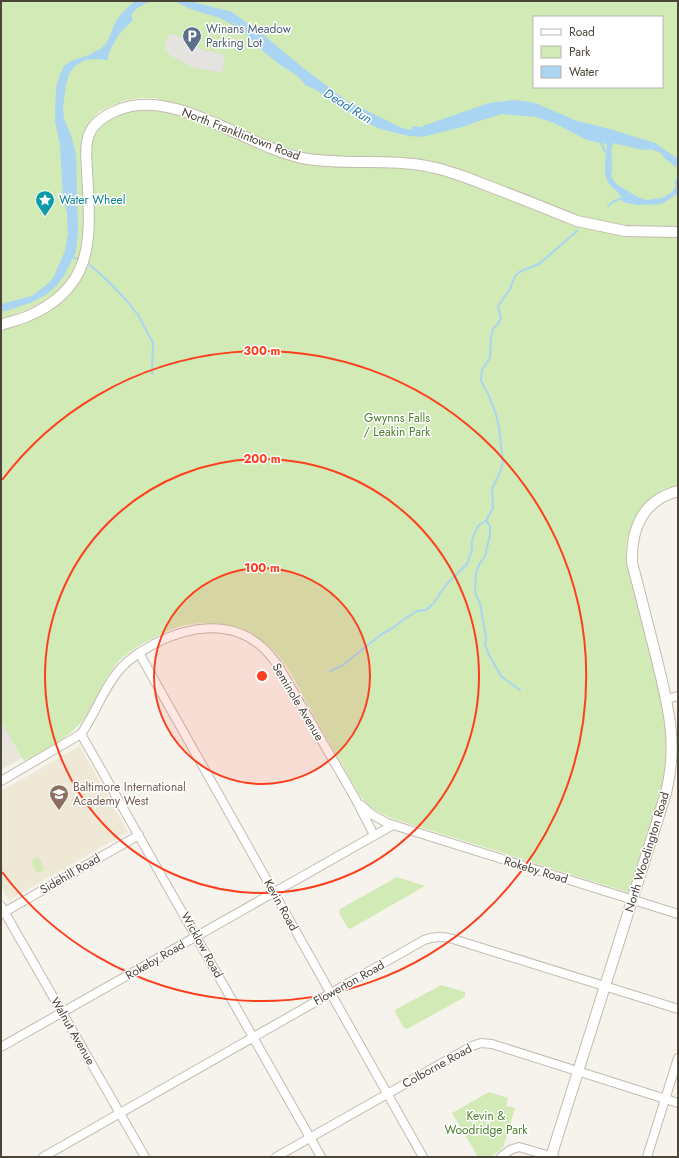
<svg xmlns="http://www.w3.org/2000/svg" width="679" height="1158" font-family="Jost,sans-serif">
	<style>
		.residential { fill: #eae5da }
		.education { fill: #efe8d6 }
		.green { fill: #d2eab5; fill-rule: evenodd }
		.parking { fill: #e5e3e0 }
		.water { fill: #a9d4f2 }
		.lines { fill: none; stroke-linecap: round; stroke-linejoin: round }
		.stream { stroke: #a9d4f2; stroke-width: 2 }
		.minor-casing { stroke: #c2bbae; stroke-width: 10 }
		.tertiary-casing { stroke: #c2bbae; stroke-width: 12 }
		.minor { stroke: #fff; stroke-width: 8 }
		.tertiary { stroke: #fff; stroke-width: 10 }
		.ring { fill: none; stroke: #fc3f1d; stroke-width: 2 }
		.labels { text-anchor: middle; dominant-baseline: central; stroke-width: 3; stroke-linejoin: round; paint-order: stroke }
		.service-label { font-size: 12px; fill: #4e5e75; stroke: #fff; text-anchor: start }
		.street-label { font-size: 12px; fill: #4b4439; stroke: #fff }
		.culture-label { font-size: 12px; fill: #0d838f; stroke: #fff; text-anchor: start }
		.park-label { font-size: 12px; fill: #4a7f2a; stroke: #fff }
		.education-label { font-size: 12px; fill: #785e54; stroke: #fff; text-anchor: start }
		.water-label { font-size: 13px; font-style: italic; fill: #2e7ab2; stroke: #fff }
		.centre { fill: #fc3f1d; stroke: #fff; stroke-width: 2 }
		.ring-label { font-size: 12px; text-anchor: middle; font-weight: bold; fill: #fc3f1d; stroke: #fff; stroke-width: 3; stroke-linejoin: round; paint-order: stroke }
	</style>
	<rect width="100%" height="100%" fill="#f6f3ec"/>
	<path class="residential" d="M1 722 22 758 1 770Z"/>
	<path class="education" d="M80 746 128 832 9 900 1 886V791Z"/>
	<g class="green">
		<path d="M1 1H678V227L621 225 576 215 487 179 431 162 398 157 321 156 299 153 280 147 183 106 154 98H140L123 101 100 111 93 118 86 129 83 137 82 149 85 208 84 245 76 268 67 283 54 295 36 306 1 320ZM534 17H662V87H534Z"/>
		<path d="M147 107 188 116 295 160 428 169 579 223 678 235V485C650 489 632 515 627 541 625 548 627 556 627 563L664 712 668 745 666 771 661 791 630 890 627 892 391 818C376 811 368 807 358 793 343 767 328 740 313 714 303 696 290 669 277 654 254 629 219 618 186 625 167 629 133 647 120 660 105 675 98 697 87 715 72 737 47 748 24 761L1 722V327L51 307 87 263 90 156 93 134 101 123 116 113Z"/>
		<path d="M38 856 45 870 40 872H36L32 864 33 859Z"/>
		<path d="M397 877 425 886 350 929 347 927 339 913 340 909Z"/>
		<path d="M441 985 465 992V997L407 1029 404 1028 395 1012V1010Z"/>
		<path d="M489 1092 508 1098 506 1106 515 1108 503 1148 491 1157H478L452 1113Z"/>
	</g>
	<g class="parking">
		<path d="M168 35H176L201 49 225 55 222 73 192 67 173 57 169 54 164 47Z"/>
		<path d="M1 722 12 740 1 747Z"/>
	</g>
	<g class="water">
		<path d="M136 1H152C143 4 135 8 131 16L133 20C120 31 112 43 107 60L97 59 85 60 75 66 69 74 66 85 63 107 64 119 71 135 76 155 78 232 76 251 64 276 56 286 47 294 30 303 6 311H1V304L32 296 50 282 54 276 65 251 68 234 67 212 63 199 60 145 55 121 56 88 59 77 64 66 71 61 92 54 93 52C109 49 110 32 116 21 121 14 129 5 136 1Z"/>
		<path d="M175 1H190L232 12 260 32 302 67 347 101 402 128 412 130V126L420 127 489 103 514 100 523 101 535 103 577 121 610 129 655 143 678 159V169C673 163 665 161 661 153L651 149 646 150 634 148 613 143C609 153 614 165 611 176L616 184 636 196 646 200 662 198 672 192 676 186 674 182 678 177V193L662 204 637 205 623 202C620 191 613 190 608 182 602 171 607 155 607 144L587 140 554 123 536 117 502 114 482 120 462 127 422 137 409 136 380 129 355 117 344 107 328 98 316 90 305 85 299 77 279 64 263 51 235 23 188 8Z"/>
	</g>
	<g class="lines">
		<g class="stream">
			<path d="M224 19 245 31"/>
			<path d="M600 141 607 155"/>
			<path d="M608 206 614 201 624 198"/>
			<path d="M71 257 78 259"/>
			<path d="M90 265 108 281 127 301 138 315 153 343 152 374"/>
			<path d="M486 521 490 526V535L485 556 479 565 476 573 475 587 476 595 480 603 486 637 485 645 489 655 501 676 520 690"/>
			<path d="M330 671 343 665 369 644 382 634 393 628 403 620 417 611 426 610 433 604 445 586 467 564 472 550V541L475 532 479 525 486 521 493 508 492 489 501 470 503 461 501 447 499 427 495 411 489 396 481 381 482 370 490 358 491 337 493 329 498 324 501 318 498 306 510 289 515 276 521 271 539 264 577 231"/>
		</g>
		<defs>
			<g id="minor">
				<path d="M139 653 423 1157"/>
				<path d="M667 699 678 696"/>
				<path d="M81 734 321 1157"/>
				<path d="M1 781 81 734C96 713 104 686 122 667 131 657 142 651 154 644 188 626 231 619 262 647 268 652 273 659 278 665L355 798 374 835"/>
				<path d="M361 805 371 814 387 823 678 914"/>
				<path d="M1 906 145 1157"/>
				<path d="M1 914 139 835"/>
				<path d="M1 1047 393 825"/>
				<path d="M43 1157 424 940C434 936 442 936 453 939L678 1009"/>
				<path d="M276 1157 472 1046 481 1043 492 1044 678 1103"/>
				<path d="M501 1157 510 1150 519 1147 554 1157"/>
				<path d="M647 1157 678 1058"/>
			</g>
			<g id="tertiary">
				<path d="M1 325C9 322 18 320 26 317 98 287 90 234 87 170 86 155 84 138 94 126 100 119 108 114 116 111 171 85 247 147 302 158 345 166 389 158 431 167 453 171 475 181 496 189 523 199 550 210 577 221L625 231 678 232"/>
				<path d="M551 1157 666 793C679 741 667 702 655 652 647 622 640 592 632 563 631 528 643 500 678 491"/>
			</g>
		</defs>
		<use href="#minor" class="minor-casing"/>
		<use href="#tertiary" class="tertiary-casing"/>
		<use href="#minor" class="minor"/>
		<use href="#tertiary" class="tertiary"/>
	</g>
	<circle cx="262" cy="676" r="108" fill="#fc3f1d" fill-opacity=".12"/>
	<g class="ring">
		<circle cx="262" cy="676" r="108"/>
		<circle cx="262" cy="676" r="217"/>
		<path d="M2 480A325 325 0 1 1 2 872"/>
	</g>
	<defs>
		<symbol id="parking-pin" viewBox="-11 -11 22 30"><path d="M0 17L-7.5 6A9.5 9.5 0 1 1 7.5 6Z" fill="#5c6f8a" stroke="#fff"/><path d="M-3.5-5.5H1a3.5 3.5 0 0 1 0 7H-1V5.5H-3.5ZM-1-3.4V-.6H.8a1.4 1.4 0 0 0 0-2.8Z" fill="#fff"/></symbol>
		<symbol id="sight-pin" viewBox="-11 -11 22 30"><path d="M0 17L-7.5 6A9.5 9.5 0 1 1 7.5 6Z" fill="#0f9aa8" stroke="#fff"/><path d="M0-6L1.8-2.2L6-1.7L2.9 1.2L3.7 5.4L0 3.3L-3.7 5.4L-2.9 1.2L-6-1.7L-1.8-2.2Z" fill="#fff"/></symbol>
		<symbol id="school-pin" viewBox="-11 -11 22 30"><path d="M0 17L-7.5 6A9.5 9.5 0 1 1 7.5 6Z" fill="#8d6e63" stroke="#fff"/><path d="M0-5L7-2L0 1L-7-2ZM-4 1L0 2.5L4 1V4Q0 6-4 4Z" fill="#fff"/></symbol>
	</defs>
	<g fill-rule="evenodd">
		<use href="#parking-pin" x="181" y="25" width="22" height="30"/>
		<use href="#sight-pin" x="34" y="189" width="22" height="30"/>
		<use href="#school-pin" x="48" y="783" width="22" height="30"/>
	</g>
	<g class="labels">
		<g class="service-label">
			<text x="206" y="29">Winans Meadow<tspan x="206" dy="14">Parking Lot</tspan></text>
		</g>
		<g class="street-label">
			<text transform="translate(241 134) rotate(21)">North Franklintown Road</text>
			<text transform="translate(298 702) rotate(59)">Seminole Avenue</text>
			<text transform="translate(647 852) rotate(-73)">North Woodington Road</text>
			<text transform="translate(536 870) rotate(17)">Rokeby Road</text>
			<text transform="translate(70 874) rotate(-30)">Sidehill Road</text>
			<text transform="translate(281 905) rotate(61)">Kevin Road</text>
			<text transform="translate(202 945) rotate(61)">Wicklow Road</text>
			<text transform="translate(155 960) rotate(-30)">Rokeby Road</text>
			<text transform="translate(349 983) rotate(-29)">Flowerton Road</text>
			<text transform="translate(73 1031) rotate(60)">Walnut Avenue</text>
			<text transform="translate(437 1066) rotate(-29)">Colborne Road</text>
		</g>
		<g class="culture-label">
			<text x="59" y="200">Water Wheel</text>
		</g>
		<g class="park-label">
			<text x="397" y="418">Gwynns Falls<tspan x="397" dy="14">/ Leakin Park</tspan></text>
			<text x="486" y="1116">Kevin &amp;<tspan x="486" dy="14">Woodridge Park</tspan></text>
		</g>
		<g class="education-label">
			<text x="73" y="787">Baltimore International<tspan x="73" dy="14">Academy West</tspan></text>
		</g>
		<g class="water-label">
			<text transform="translate(348 106) rotate(32)">Dead Run</text>
		</g>
	</g>
	<circle cx="262" cy="676" r="6" class="centre"/>
	<g class="ring-label">
		<text x="262" y="355">300 m</text>
		<text x="262" y="463">200 m</text>
		<text x="262" y="572">100 m</text>
	</g>
	<rect width="679" height="1158" fill="none" stroke="#4b4439" stroke-width="4"/>
	<rect x="533" y="16" width="130" height="72" fill="#ffffff" stroke="#b7b4b0"/>
	<rect x="541" y="29" width="20" height="6" fill="#ffffff" stroke="#b7b4b0"/>
	<text x="569" y="36" font-size="12" fill="#4b4439">Road</text>
	<rect x="541" y="46" width="20" height="12" fill="#d2eab5" stroke="#b7b4b0"/>
	<text x="569" y="56" font-size="12" fill="#4b4439">Park</text>
	<rect x="541" y="66" width="20" height="12" fill="#a9d4f2" stroke="#b7b4b0"/>
	<text x="569" y="76" font-size="12" fill="#4b4439">Water</text>
</svg>
